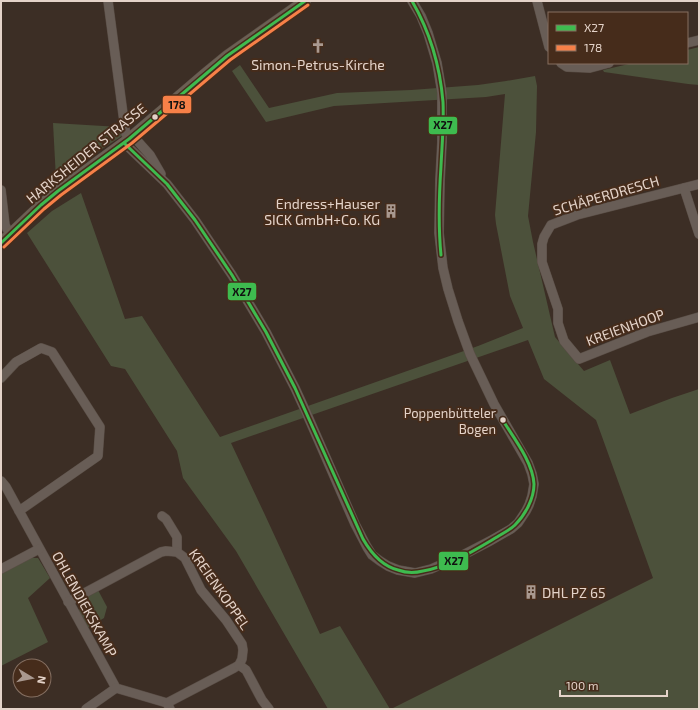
<svg xmlns="http://www.w3.org/2000/svg" width="700" height="710" font-family="'Exo 2',sans-serif">
	<style>
		.green { fill: #4c513b }
		.lines { fill: none; stroke-linecap: round; stroke-linejoin: round }
		.minor-casing { stroke: #584c44; stroke-width: 10 }
		.major-casing { stroke: #584c44; stroke-width: 12 }
		.minor { stroke: #685d56; stroke-width: 9 }
		.major { stroke: #6c6054; stroke-width: 11 }
		.bus-1-casing { stroke: #462c1b; stroke-width: 6 }
		.bus-2-casing { stroke: #462c1b; stroke-width: 6 }
		.bus-1 { stroke: #3ebb4f; stroke-width: 3 }
		.bus-2 { stroke: #f78048; stroke-width: 3 }
		.bus-dot { fill: #e4d3c9; stroke: #462c1b; stroke-width: 1.5 }
		.labels { text-anchor: middle; dominant-baseline: central; stroke-width: 4; stroke-linejoin: round; paint-order: stroke }
		.bus-label { font-size: 13px; fill: #e4d3c9; stroke: #462c1b; text-anchor: end }
		.poi-label { font-size: 14px; fill: #e4d3c9; stroke: #462c1b }
		.street-label { font-size: 14px; fill: #e4d3c9; stroke: #462c1b }
		.line-badge { stroke: #462c1b; stroke-width: 1.5 }
		.pale-badge-label { font-size: 11px; text-anchor: middle; font-weight: bold; fill: #111 }
	</style>
	<rect width="100%" height="100%" fill="#3c2e25"/>
	<g class="green">
		<path d="M699 47V85L688 84 604 72 603 70 633 63H687V50Z"/>
		<path d="M240 65 269 108 337 93 411 90 478 85 506 81 535 76 537 86 536 132 528 216 533 242 555 337 584 371 610 360 630 414 672 398 699 389V709H391L653 578 596 420 544 379 528 340 231 443 265 515 320 634 340 626 390 709H328L236 551 183 478 177 451 125 369 111 366 27 233 52 211 81 193 125 319 142 316 220 437 478 346 523 328 510 296 496 224 495 215 505 94 486 97 334 106 266 122 232 71Z"/>
		<path d="M53 123 120 127 122 136 56 179Z"/>
		<path d="M30 558H38L50 578 28 598 48 642 1 666V574Z"/>
		<path d="M98 590 107 607 104 618 87 628 79 612 81 599Z"/>
	</g>
	<g class="lines">
		<defs>
			<g id="minor">
				<path d="M108 1 125 129 126 134 129 139"/>
				<path d="M537 1 549 47"/>
				<path d="M687 43 699 40"/>
				<path d="M561 63 567 67 590 68 609 63"/>
				<path d="M133 136 150 155 161 174"/>
				<path d="M124 143 167 184 195 220 232 275 266 332 295 388 306 412 355 524 367 547 372 555 380 561 388 566 398 570 415 573 431 569 463 555 490 541 511 529 518 523 526 511 529 505 532 496 534 484 532 474 528 463 494 404 470 354 458 321 448 289 443 268 439 233 440 180 442 142V93L437 63 428 33 421 16 412 1"/>
				<path d="M699 184 577 215 551 225 544 237 542 244V262L558 309V323L564 341 579 359 647 332 699 317"/>
				<path d="M684 188 699 234"/>
				<path d="M1 190 5 225 7 229 11 234"/>
				<path d="M1 378 16 362 41 348 52 352 100 427 98 456 19 511"/>
				<path d="M1 481 6 487 116 688 167 703 170 709"/>
				<path d="M162 516 166 519 177 537V552"/>
				<path d="M1 569 39 549"/>
				<path d="M68 602 161 552 166 551 177 552 185 558 201 590 226 620 242 644 243 650 242 659 239 665 234 668 167 703"/>
				<path d="M239 665 246 670 262 700 269 709"/>
				<path d="M86 709 116 688"/>
			</g>
			<path id="major" d="M1 243 41 205 58 191 129 139 205 74 227 56 305 1"/>
		</defs>
		<use href="#minor" class="minor-casing"/>
		<use href="#major" class="major-casing"/>
		<use href="#minor" class="minor"/>
		<use href="#major" class="major"/>
		<defs>
			<g id="bus-1">
				<path d="M412 1C430 32 440 66 443 102 444 124 442 145 441 166 439 196 438 225 441 255"/>
				<path d="M124 143 167 184 195 220 232 275 266 332 295 388 363 539C371 553 382 566 398 570 406 573 415 573 423 571 448 567 475 550 497 537 503 533 510 530 515 525 525 515 534 499 534 484 533 462 513 437 502 419"/>
				<path d="M1 243 41 205 58 191 129 139 227 56 305 1"/>
			</g>
			<path id="bus-2" d="M4 247 44 209 61 195 132 143 230 60 308 5"/>
		</defs>
		<use href="#bus-1" class="bus-1-casing"/>
		<use href="#bus-2" class="bus-2-casing"/>
		<use href="#bus-1" class="bus-1"/>
		<use href="#bus-2" class="bus-2"/>
	</g>
	<defs>
		<symbol id="church-bare" viewBox="-9 -9 18 18"><path d="M-1.2-6h2.4v3.5h3.3v2.4h-3.3V6h-2.4V-.1h-3.3v-2.4h3.3Z" fill="#a99990" stroke="#462c1b" stroke-width="2.5" paint-order="stroke"/></symbol>
		<symbol id="building-bare" viewBox="-9 -9 18 18"><path d="M-4-6H4V6H1V3H-1V6H-4ZM-2.5-4.3h1.7v1.8h-1.7ZM.8-4.3h1.7v1.8H.8ZM-2.5-1h1.7V.8h-1.7ZM.8-1h1.7V.8H.8Z" fill="#a99990" stroke="#462c1b" stroke-width="2.5" paint-order="stroke"/></symbol>
	</defs>
	<g fill-rule="evenodd">
		<use href="#church-bare" x="308" y="36" width="20" height="20"/>
		<use href="#building-bare" x="381" y="201" width="20" height="20"/>
		<use href="#building-bare" x="521" y="582" width="20" height="20"/>
	</g>
	<g class="bus-dot">
		<circle cx="155" cy="117" r="3.5"/>
		<circle cx="503" cy="420" r="3.5"/>
	</g>
	<g class="labels">
		<g class="bus-label">
			<text x="496" y="413">Poppenbütteler<tspan x="496" dy="16">Bogen</tspan></text>
		</g>
		<g class="poi-label">
			<text x="318" y="64">Simon-Petrus-Kirche</text>
			<text x="380" y="203" text-anchor="end">Endress+Hauser<tspan x="380" dy="16">SICK GmbH+Co. KG</tspan></text>
			<text x="542" y="592" text-anchor="start">DHL PZ 65</text>
		</g>
		<g class="street-label">
			<text transform="translate(86 153) rotate(-39)">HARKSHEIDER STRASSE</text>
			<text transform="translate(606 195) rotate(-16)">SCHÄPERDRESCH</text>
			<text transform="translate(625 327) rotate(-20)">KREIENHOOP</text>
			<text transform="translate(220 589) rotate(55)">KREIENKOPPEL</text>
			<text transform="translate(85 604) rotate(61)">OHLENDIEKSKAMP</text>
		</g>
	</g>
	<g class="line-badge">
		<rect x="162" y="95" width="30" height="19" rx="4" fill="#f78048"/>
		<rect x="428" y="116" width="30" height="19" rx="4" fill="#3ebb4f"/>
		<rect x="227" y="282" width="30" height="19" rx="4" fill="#3ebb4f"/>
		<rect x="438" y="551" width="31" height="20" rx="4" fill="#3ebb4f"/>
	</g>
	<g class="pale-badge-label">
		<text x="177" y="109">178</text>
		<text x="443" y="129">X27</text>
		<text x="242" y="296">X27</text>
		<text x="454" y="565">X27</text>
	</g>
	<rect width="700" height="710" fill="none" stroke="#e4d3c9" stroke-width="4"/>
	<rect x="548" y="12" width="140" height="52" fill="#462c1b" stroke="#856f61"/>
	<rect x="556" y="25" width="20" height="6" fill="#3ebb4f" stroke="#856f61"/>
	<text x="584" y="32" font-size="12" fill="#e4d3c9">X27</text>
	<rect x="556" y="45" width="20" height="6" fill="#f78048" stroke="#856f61"/>
	<text x="584" y="52" font-size="12" fill="#e4d3c9">178</text>
	<g transform="translate(32 678) rotate(100)"><circle r="19" fill="#462c1b" stroke="#856f61"/>
	<path d="M0-3L7 15L0 10L-7 15Z" fill="#a99990"/>
	<text y="-6" font-size="11" font-weight="bold" text-anchor="middle" fill="#e4d3c9">N</text>
	</g>
	<path d="M560 690v6h107v-6" fill="none" stroke="#e4d3c9" stroke-width="2"/>
	<text x="566" y="690" font-size="12" fill="#e4d3c9" stroke="#462c1b" stroke-width="3" paint-order="stroke">100 m</text>
</svg>
